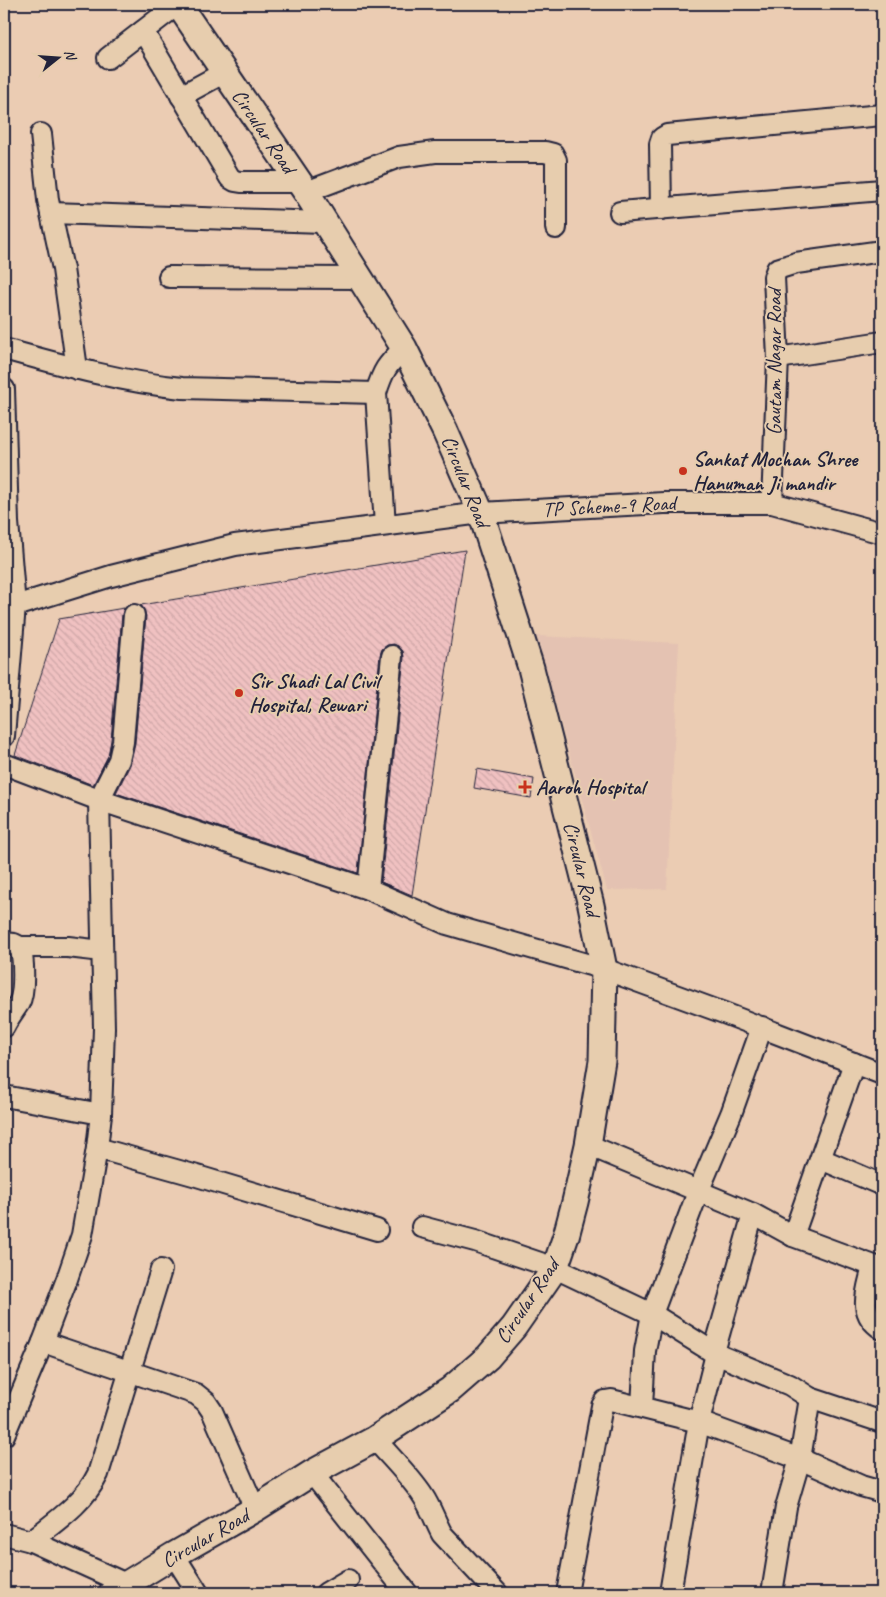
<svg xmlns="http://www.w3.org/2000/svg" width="886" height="1597" font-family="Caveat,sans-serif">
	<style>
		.built { fill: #e4c2b2 }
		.building { fill: url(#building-back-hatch); stroke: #22223b }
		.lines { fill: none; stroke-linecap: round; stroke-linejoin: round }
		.minor-casing { stroke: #22223b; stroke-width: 24 }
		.major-casing { stroke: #22223b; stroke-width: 29 }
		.minor { stroke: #e7cdae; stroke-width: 20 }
		.major { stroke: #e7cdae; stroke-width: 25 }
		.poi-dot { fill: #c8321e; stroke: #e7cdae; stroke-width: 2 }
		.labels { text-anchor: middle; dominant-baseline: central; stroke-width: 4; stroke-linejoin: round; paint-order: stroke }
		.street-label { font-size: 21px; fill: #22223b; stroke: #e7cdae }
		.poi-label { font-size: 21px; font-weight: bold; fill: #22223b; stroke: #e7cdae; text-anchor: start }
	</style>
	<defs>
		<pattern id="building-back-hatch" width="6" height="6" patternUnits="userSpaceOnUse" patternTransform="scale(1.25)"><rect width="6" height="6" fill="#f0c1c1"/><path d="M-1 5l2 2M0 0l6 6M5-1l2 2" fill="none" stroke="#cea6a7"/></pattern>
	</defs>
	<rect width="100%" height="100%" fill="#ebccb3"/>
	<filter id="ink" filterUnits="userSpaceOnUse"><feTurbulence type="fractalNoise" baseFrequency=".02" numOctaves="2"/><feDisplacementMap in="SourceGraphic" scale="10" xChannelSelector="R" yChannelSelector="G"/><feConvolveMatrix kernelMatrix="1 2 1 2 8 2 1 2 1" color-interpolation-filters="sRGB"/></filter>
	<g filter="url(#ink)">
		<path class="built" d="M537 636 679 643 667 889 607 890Z"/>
		<g class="building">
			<path d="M465 550 412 895 381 882 404 657 403 651 399 647 394 644 387 645 382 649 380 655 358 873 116 793 130 765 135 743 146 616 144 610 141 605Z"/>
			<path d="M124 608 122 614 111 740 108 756 93 785 15 755 59 619Z"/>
			<path d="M477 769 534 779 531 798 474 788Z"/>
		</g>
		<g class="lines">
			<defs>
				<g id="minor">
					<path d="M143 31 230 178 235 181 241 182H299"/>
					<path d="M108 58 178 4"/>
					<path d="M181 96 225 72"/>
					<path d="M41 134 48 200 63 269 77 369"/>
					<path d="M306 192 399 157 435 152H545L553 154 556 160V228"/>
					<path d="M661 209 660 144 662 138 667 135 882 115"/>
					<path d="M620 212 882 190"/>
					<path d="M51 213 323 222"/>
					<path d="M169 277 360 278"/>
					<path d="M4 349C62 365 122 382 182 388L376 393"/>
					<path d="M778 358 882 342"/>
					<path d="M4 389 8 522 15 606 4 736"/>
					<path d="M772 503 778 358 774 277 777 269 796 263 882 251"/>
					<path d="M385 525 376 393C383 370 387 365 404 348"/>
					<path d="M4 612 15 606 111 576 235 545 481 513 664 503H772L882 533"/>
					<path d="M4 764 99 800 368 889 447 924 604 969 724 1013 882 1074"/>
					<path d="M368 889 392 656"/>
					<path d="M4 943 14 944 20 947C24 958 25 992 19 1003 14 1011 8 1018 4 1027"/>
					<path d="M20 947H68L102 951"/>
					<path d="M4 1096 101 1114"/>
					<path d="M588 1145 753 1214 793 1236 882 1269"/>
					<path d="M97 1148 197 1176 377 1230"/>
					<path d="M821 1159 882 1185"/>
					<path d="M422 1227 475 1241 555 1268 652 1314 716 1354 790 1385 810 1398 882 1422"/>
					<path d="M793 1236 854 1063"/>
					<path d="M873 1266C868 1290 856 1312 882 1329"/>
					<path d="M43 1342 196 1394 206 1402 212 1411 255 1509"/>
					<path d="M714 1352 753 1214"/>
					<path d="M642 1407 645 1351 652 1314 698 1192 731 1114 762 1027"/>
					<path d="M4 1435 43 1342 67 1279 82 1235 97 1148 101 1114 104 1028 99 800 119 760 123 742 134 615"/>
					<path d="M375 1439C391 1458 410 1476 423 1496 431 1508 435 1521 442 1534L497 1593"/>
					<path d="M312 1473 407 1593"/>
					<path d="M4 1534 31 1541 126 1584"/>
					<path d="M31 1541C56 1521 84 1503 98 1474L161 1270"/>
					<path d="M174 1555 198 1593"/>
					<path d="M326 1593 348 1580"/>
					<path d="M567 1593 602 1406 605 1401 611 1400 699 1422 800 1459 861 1486 882 1492"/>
					<path d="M670 1593 699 1422 716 1354"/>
					<path d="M772 1593 786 1507 800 1459 810 1398"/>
				</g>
				<path id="major" d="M112 1593 174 1555 255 1509 312 1473 375 1439 450 1390 488 1357 514 1327 555 1268 566 1236 575 1202 588 1145 602 1061 604 969 591 905 531 668 481 513 445 431 404 348 306 192 178 4"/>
			</defs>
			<use href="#minor" class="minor-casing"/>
			<use href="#major" class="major-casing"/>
			<use href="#minor" class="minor"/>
			<use href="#major" class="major"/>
		</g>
	</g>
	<g class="poi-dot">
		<circle cx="683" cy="471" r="5"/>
		<circle cx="239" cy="693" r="5"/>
		<path d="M522.5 779.5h5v5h5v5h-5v5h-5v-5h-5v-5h5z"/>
	</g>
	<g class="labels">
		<g class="street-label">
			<text transform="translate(264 131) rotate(56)">Circular Road</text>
			<text transform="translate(774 362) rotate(-90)">Gautam Nagar Road</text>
			<text transform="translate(466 481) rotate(68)">Circular Road</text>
			<text transform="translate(609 506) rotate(-3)">TP Scheme-9 Road</text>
			<text transform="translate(582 869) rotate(76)">Circular Road</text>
			<text transform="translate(527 1301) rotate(-56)">Circular Road</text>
			<text transform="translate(205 1538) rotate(-30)">Circular Road</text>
		</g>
		<g class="poi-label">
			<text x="693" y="459">Sankat Mochan Shree<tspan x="693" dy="24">Hanuman Ji mandir</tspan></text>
			<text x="249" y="681">Sir Shadi Lal Civil<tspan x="249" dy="24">Hospital, Rewari</tspan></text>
			<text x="536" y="787">Aaroh Hospital</text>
		</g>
	</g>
	<rect width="886" height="1597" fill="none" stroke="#e7cdae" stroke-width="20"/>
	<rect x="10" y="10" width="866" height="1577" fill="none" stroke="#22223b" stroke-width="2" filter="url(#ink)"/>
	<g transform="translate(58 58) rotate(73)" stroke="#e7cdae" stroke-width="4" paint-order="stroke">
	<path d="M0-4L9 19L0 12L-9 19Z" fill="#22223b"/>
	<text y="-8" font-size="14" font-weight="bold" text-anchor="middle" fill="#22223b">N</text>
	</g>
</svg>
